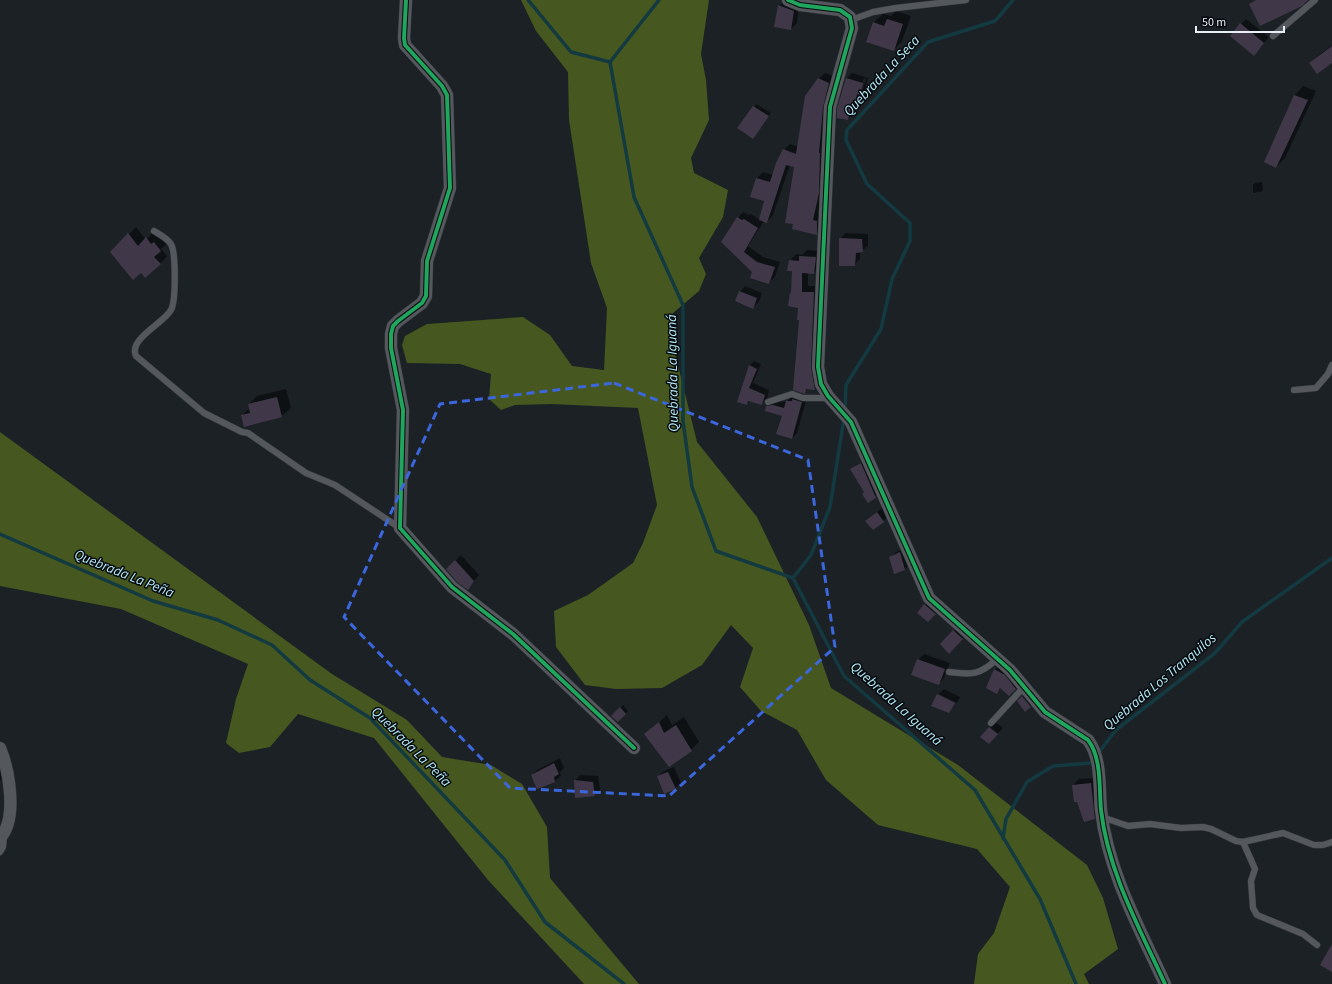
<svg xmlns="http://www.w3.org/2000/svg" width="1332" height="984" font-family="'Source Sans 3',sans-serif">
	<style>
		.forest { fill: #46581f }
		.shadow { fill: #0007; fill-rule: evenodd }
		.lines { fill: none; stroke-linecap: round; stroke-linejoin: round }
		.stream { stroke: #123a40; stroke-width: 3.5 }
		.building { fill: #403848 }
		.service-casing { stroke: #383c41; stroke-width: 7 }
		.minor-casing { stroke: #383c41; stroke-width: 13 }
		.service { stroke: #54585d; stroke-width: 6 }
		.minor { stroke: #54585d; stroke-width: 12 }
		.cycleway-casing { stroke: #060a0f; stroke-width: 6 }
		.cycleway { stroke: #20a55d; stroke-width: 4 }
		.marked { fill: none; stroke: #3b66dc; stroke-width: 3; stroke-dasharray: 8 5; stroke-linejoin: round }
		.labels { text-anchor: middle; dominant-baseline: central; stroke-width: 3; stroke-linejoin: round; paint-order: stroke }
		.water-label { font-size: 14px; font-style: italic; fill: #b2eaf5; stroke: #060a0f }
	</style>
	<rect width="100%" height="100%" fill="#1c2126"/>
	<g class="forest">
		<path d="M521 0H709L701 54 706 80 709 120 691 158 694 173 728 190 723 217 699 258 706 274 699 291 673 313 674 349 697 442 757 517 809 625 831 688 958 765 1087 865 1103 898 1118 949 1084 974 1089 984H974L978 954 994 933 1010 887 977 849 878 825 826 780 797 730 761 711 740 687 753 648 731 625 702 665 662 688 616 689 585 685 556 647 554 611 588 595 633 563 643 543 657 505 638 408 551 404 515 405 501 410 489 399 491 374 460 364 407 363 402 345 405 336 427 324 523 317 550 335 572 366 604 370 607 308 591 263 569 120 568 72 536 31Z"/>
		<path d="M0 432 332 674 407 720 442 757 491 765 522 784 547 827 550 878 639 984H584L488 880 374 738 298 714 270 747 239 753 226 743 236 699 248 664 121 609 0 586Z"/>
	</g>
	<g class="shadow">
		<path d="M785 0 799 5 797 23 791 29 779 6Z"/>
		<path d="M896 11 911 16 902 41 894 50 867 41 874 22 883 14 891 16Z"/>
		<path d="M1246 19 1269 37 1254 54 1241 24Z"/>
		<path d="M1332 45V62L1310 63 1316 57Z"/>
		<path d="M825 73 835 77 824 186 818 214 823 215V227L816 234 795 166 790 165 773 215 767 222 764 221 748 246 763 257 780 262 775 277 769 282 753 272 722 242 738 218 743 212 749 215 751 214 760 220 765 200 756 179 763 172 773 175 784 150 790 144 799 147 818 79Z"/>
		<path d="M852 73 868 78 865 89 856 99 853 114 848 119 847 78ZM864 78 866 79 862 91 859 94Z"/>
		<path d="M1303 86 1316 91 1285 158 1276 167 1265 162 1295 95Z"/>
		<path d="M756 104 771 113 755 135 738 128Z"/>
		<path d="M1262 182 1263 190 1261 192 1253 193V185L1255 183Z"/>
		<path d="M136 227 146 240 154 231 168 242 161 249 167 256 160 264 141 271 111 252Z"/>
		<path d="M845 233 868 234V246L860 252V259L854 265 840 239Z"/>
		<path d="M807 250 822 251 820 267 813 273H808V286H820L821 383 814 389H807L804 392 799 307 792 292 793 271 790 261 796 254 802 255Z"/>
		<path d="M745 286 762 293 759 302 753 307 740 292Z"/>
		<path d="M754 361 761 364 753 383 769 390 767 399 762 404 750 401 747 404 749 366Z"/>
		<path d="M286 389 291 408 282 416 245 426 242 415 250 408 249 404 257 396Z"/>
		<path d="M792 396 807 397 797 433 792 438 783 415 767 407 773 401 787 402Z"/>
		<path d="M867 458 881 491 868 501 865 492 851 470Z"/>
		<path d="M883 507 889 516 873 529 866 521Z"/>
		<path d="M906 548 910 564 905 569 890 558 896 552Z"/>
		<path d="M461 555 479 575 468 588 447 569Z"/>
		<path d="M931 599 941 608 934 615 918 613Z"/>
		<path d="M960 625 968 633 949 652 941 644Z"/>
		<path d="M924 654 950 663 944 678 939 684 918 660Z"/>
		<path d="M1001 664 1021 683 1009 695 1001 688 997 692 995 670Z"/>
		<path d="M944 689 960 697 957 703 939 694Z"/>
		<path d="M1025 694 1033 704 1026 711 1018 701Z"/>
		<path d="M623 705 628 711 618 721 613 716Z"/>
		<path d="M667 715 672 725 684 717 699 742 691 750 646 734Z"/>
		<path d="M995 722 1003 728 994 737H982Z"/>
		<path d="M0 750 9 772 0 781Z"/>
		<path d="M560 758 564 768 560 772 561 776 555 781 537 788 532 775 537 770Z"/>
		<path d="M674 767 681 783 675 788 658 776 664 771Z"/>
		<path d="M580 775 598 776 600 790 594 795 575 781Z"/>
		<path d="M1096 778 1100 812 1094 818 1073 785 1079 779Z"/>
	</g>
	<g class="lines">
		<g class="stream">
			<path d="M528 0 571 52 610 62 634 197 683 305V421L692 487 716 551 793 578 844 676 975 790 1040 899 1076 984"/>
			<path d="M610 62 659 0"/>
			<path d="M845 410 846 385 881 329 892 279 910 241V223L867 184 846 140 847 130 928 42 995 21 1013 0"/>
			<path d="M0 534 153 601 218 620 272 645 310 680 370 718 505 860 545 922 624 984"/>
			<path d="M793 578 811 555 830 507 844 418"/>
			<path d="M1099 752 1116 730 1215 653 1242 622 1332 558"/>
			<path d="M1003 838 1006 819 1027 782 1053 766 1091 763"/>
		</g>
	</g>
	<g class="building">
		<path d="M1256 0H1308L1302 6 1260 26 1249 4Z"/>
		<path d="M778 5 794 11 791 30 774 27Z"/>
		<path d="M887 19 903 24 894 51 866 42 873 22 884 26Z"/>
		<path d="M1240 23 1264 43 1254 56 1230 36Z"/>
		<path d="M1332 46V63L1317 74 1309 63Z"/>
		<path d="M818 78 829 83 823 107 819 153H820L819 193 813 220 817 221V235L792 229 793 224 785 223 794 167 786 165 767 223 759 220 764 201 750 197 756 178 770 182 776 163 783 149 796 154 805 96Z"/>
		<path d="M846 78 863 83 860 95 857 94 856 101 853 100 848 120 837 118V108Z"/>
		<path d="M1294 95 1308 100 1276 168 1264 162Z"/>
		<path d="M753 106 769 116 753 139 737 128Z"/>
		<path d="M737 217 742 220 744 219 758 228 744 252 757 262 775 267 769 284 750 278 752 272 721 242Z"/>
		<path d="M128 233 138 246 146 237 151 244 154 242 161 251 154 257 161 264 145 278 141 273 133 280 110 252Z"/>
		<path d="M839 238 862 239 863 252 856 253 855 266H839Z"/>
		<path d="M799 256 816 257 814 274 802 273V292H814L811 367 815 390 806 389 805 394 793 390 799 320H797L798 308 788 306 790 293H791L792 271H787L789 260 799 261Z"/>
		<path d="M739 291 757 298 753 309 735 301Z"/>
		<path d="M749 365 757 369 749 388 765 395 762 405 748 401 747 405 737 402Z"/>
		<path d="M277 397 282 417 244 427 241 415 250 413 248 404Z"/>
		<path d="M792 399 802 402 792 439 776 434 782 416 765 411 766 406 773 405 784 408 786 401H792Z"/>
		<path d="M861 463 876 498 868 503 862 494 864 492 850 469Z"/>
		<path d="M877 512 884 522 873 530 865 521Z"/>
		<path d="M900 552 905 570 894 574 889 557Z"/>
		<path d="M455 560 474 581 468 590 457 582 446 569Z"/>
		<path d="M924 604 936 614 928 622 917 613Z"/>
		<path d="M953 630 963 639 949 654 940 644Z"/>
		<path d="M917 659 945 669 939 685 911 675Z"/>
		<path d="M994 669 1005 675 1016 689 1009 696 1000 688 997 694 986 688Z"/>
		<path d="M937 694 955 703 949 713 931 706Z"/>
		<path d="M1022 696 1031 707 1025 712 1017 701Z"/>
		<path d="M620 707 626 714 618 722 611 716Z"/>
		<path d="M659 722 664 733 676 725 692 751 669 767 644 734Z"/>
		<path d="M989 727 998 734 989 744 980 737Z"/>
		<path d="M554 763 559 774 554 777 555 782 537 789 531 775Z"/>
		<path d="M668 772 676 789 664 794 657 776Z"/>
		<path d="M574 780 593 782 595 796 575 798Z"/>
		<path d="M1091 783 1095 819 1084 822 1077 802H1074L1072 785Z"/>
		<path d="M1332 944V972L1320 965Z"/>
	</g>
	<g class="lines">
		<defs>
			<g id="service">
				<path d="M851 20 873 12 896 8 966 0"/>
				<path d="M1273 36 1315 0"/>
				<path d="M154 231C159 234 167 238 171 244 176 253 176 301 171 310 163 324 128 339 136 356L204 413 242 432 248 433 306 473 335 485 400 528"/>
				<path d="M1294 390 1316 388 1328 374 1332 365"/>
				<path d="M768 402 792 394 803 398H829"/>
				<path d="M949 672C972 675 980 675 997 659"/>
				<path d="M991 723 1024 687"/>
				<path d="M1102 817 1128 826 1150 824 1181 828 1203 827 1211 829 1236 841 1243 842 1283 833 1314 845H1323L1332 842"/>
				<path d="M1243 842 1255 869 1251 881 1253 908 1257 915 1303 934 1317 945"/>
				<path d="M0 852 3 847 4 835"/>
			</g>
			<g id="minor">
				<path d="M406 0 404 38 405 45 442 86 447 95 450 188 427 261 426 296 422 303 398 321 393 326 391 334V348L403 410 400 528 452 587 513 634 634 748"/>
				<path d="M788 0 800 5 840 10 850 17 852 28 830 107 818 367 821 384 828 396 851 422 929 598 1010 670 1045 712 1088 740C1102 758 1099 789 1101 810 1108 872 1140 929 1165 984"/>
				<path d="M0 748C9 770 18 819 0 838"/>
			</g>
		</defs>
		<use href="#service" class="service-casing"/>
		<use href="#minor" class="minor-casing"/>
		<use href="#service" class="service"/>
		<use href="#minor" class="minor"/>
		<defs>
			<g id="cycleway">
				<path d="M406 0 404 38 405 45 442 86 447 95 450 188 427 261 426 296 422 303 398 321 393 326 391 334V348L403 410 400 528 452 587 513 634 634 748"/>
				<path d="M788 0 800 5 840 10 850 17 852 28 830 107 818 367 821 384 828 396 851 422 929 598 1010 670 1045 712 1088 740C1102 758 1099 789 1101 810 1108 872 1140 929 1165 984"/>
			</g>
		</defs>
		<use href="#cycleway" class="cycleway-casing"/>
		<use href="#cycleway" class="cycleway"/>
	</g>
	<path class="marked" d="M614 383 808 460 835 647 669 796 510 788 344 617 440 404Z"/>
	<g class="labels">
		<g class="water-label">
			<text transform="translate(882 76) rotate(-47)">Quebrada La Seca</text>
			<text transform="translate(673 373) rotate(-91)">Quebrada La Iguaná</text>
			<text transform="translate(124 574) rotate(22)">Quebrada La Peña</text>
			<text transform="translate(1160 682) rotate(-40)">Quebrada Los Tranquilos</text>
			<text transform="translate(896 704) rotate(42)">Quebrada La Iguaná</text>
			<text transform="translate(411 747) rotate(45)">Quebrada La Peña</text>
		</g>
	</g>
	<path d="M1196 26v6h88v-6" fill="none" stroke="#e7eef5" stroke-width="2"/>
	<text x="1202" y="26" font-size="12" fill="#e7eef5" stroke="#060a0f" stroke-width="3" paint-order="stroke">50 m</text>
</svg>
